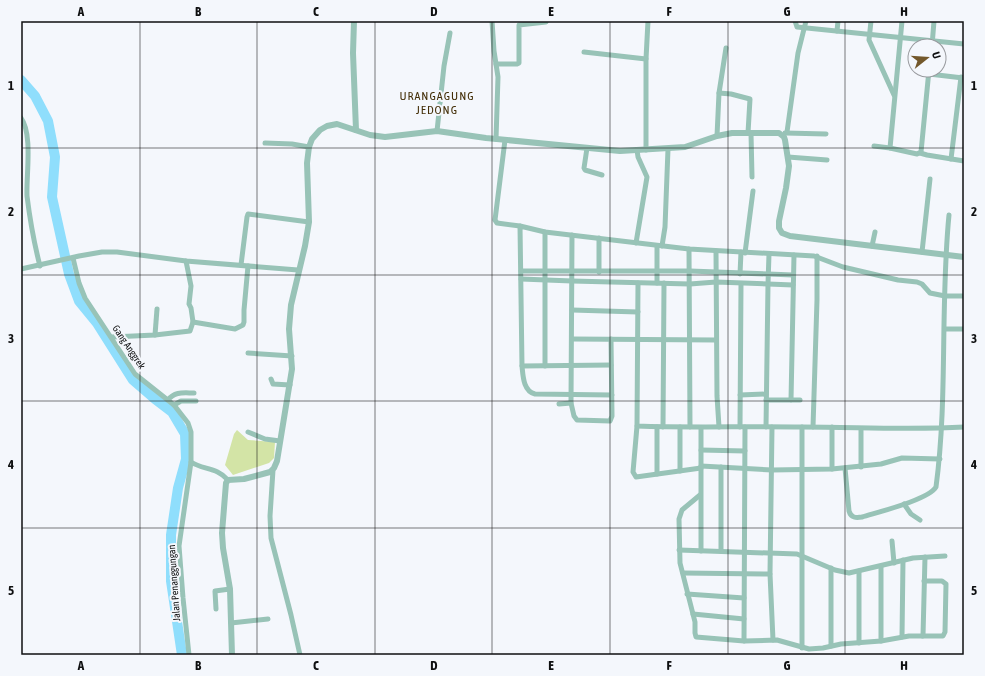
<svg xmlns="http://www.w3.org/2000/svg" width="985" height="676" font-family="'Asap Condensed',sans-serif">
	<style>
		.green { fill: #d3e4a6 }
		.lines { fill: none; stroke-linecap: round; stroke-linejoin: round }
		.river { stroke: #8fdefc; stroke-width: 10 }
		.minor { stroke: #98c3b7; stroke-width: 5 }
		.tertiary { stroke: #98c3b7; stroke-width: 6 }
		.grid { fill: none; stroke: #0e0f10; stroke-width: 1; stroke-opacity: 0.55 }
		.labels { text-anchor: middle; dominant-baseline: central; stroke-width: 4; stroke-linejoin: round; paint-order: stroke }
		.street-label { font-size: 10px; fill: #0e0f10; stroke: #f4f7fc }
		.quarter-label { font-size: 12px; letter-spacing: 1px; fill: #432e07; stroke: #f4f7fc }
		.neatline { fill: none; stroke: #0e0f10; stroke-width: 1.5 }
		.grid-label { font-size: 13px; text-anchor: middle; font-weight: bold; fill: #0e0f10 }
	</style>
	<rect width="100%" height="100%" fill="#f4f7fc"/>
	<path class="green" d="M237 430 248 440 275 442 274 458 269 463 233 475 225 465 234 434Z"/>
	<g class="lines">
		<path class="river" d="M21 80 35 96 48 121 55 157 52 197 69 274 79 301 97 323 133 380 155 399 172 412 185 434 186 459 178 488 171 535V581L182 655"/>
		<g class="minor">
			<path d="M492 21 494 51 498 77 496 139"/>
			<path d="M795 21 797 27 964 44"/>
			<path d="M871 21 869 40 894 95"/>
			<path d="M902 21 890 148 917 154 921 152 929 70"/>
			<path d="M837 31 838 21"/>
			<path d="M932 46 934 21"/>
			<path d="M584 52 646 59"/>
			<path d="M496 64H517L519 63V25L546 22"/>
			<path d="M929 74 963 78"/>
			<path d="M719 93 731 94 750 99 748 133"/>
			<path d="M21 118C33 134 26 176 27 196 30 220 34 243 40 266"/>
			<path d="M437 131 444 66 450 33"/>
			<path d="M787 132 798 53 806 21"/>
			<path d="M751 133 752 177"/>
			<path d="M785 133 826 134"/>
			<path d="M717 136 719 93 726 48"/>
			<path d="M505 140 495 220 497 223 520 226"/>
			<path d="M265 143 292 144 309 147"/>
			<path d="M874 146 890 148"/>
			<path d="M587 148 584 168 585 170 602 175"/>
			<path d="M646 150V59L648 21"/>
			<path d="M920 153 927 155 964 161"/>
			<path d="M788 157 827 160"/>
			<path d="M951 159 961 77"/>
			<path d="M599 238V272"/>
			<path d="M636 243 647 177 638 157 637 150"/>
			<path d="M657 246V283"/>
			<path d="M662 246 665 227 668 149"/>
			<path d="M872 246 875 232"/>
			<path d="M689 249 690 427"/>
			<path d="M716 251 717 396 719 427"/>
			<path d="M922 252 930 179"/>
			<path d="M745 253 753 191"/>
			<path d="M73 258 79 283 85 298 135 374 174 405 188 423 191 432V462C203 470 217 467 228 480"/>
			<path d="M241 265 247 217 248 214 309 222"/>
			<path d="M21 269 79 256 102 252H117L186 261 298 270"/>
			<path d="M521 271H690L793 275"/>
			<path d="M740 274 741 252"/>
			<path d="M521 279 572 281 690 284 716 282 793 285"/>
			<path d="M638 283 637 426C692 428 748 426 803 427 857 427 910 430 964 427"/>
			<path d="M572 310 638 312"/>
			<path d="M193 322 235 329 243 325 244 322V310L248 266"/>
			<path d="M945 329H964"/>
			<path d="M155 335 157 309"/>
			<path d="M112 337 155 335 190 331 193 322 191 308 189 304 191 286 186 261"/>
			<path d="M572 339 716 340"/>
			<path d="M248 353 292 356"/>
			<path d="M522 366 611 365"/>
			<path d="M545 366V232"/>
			<path d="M271 379 273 384 290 385"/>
			<path d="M612 395 535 394C523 391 523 375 522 366L520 226 545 232 689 249 814 256 843 267 898 280 917 282 922 284 930 293 945 296H964"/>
			<path d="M740 395 766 394"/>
			<path d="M168 400C175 391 184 393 194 393"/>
			<path d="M766 400H800"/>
			<path d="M791 400 794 255"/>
			<path d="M571 403 572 235"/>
			<path d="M559 404 571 403 574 416 577 420 610 421 612 416 611 339"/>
			<path d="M174 405 181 401H196"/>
			<path d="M637 426 633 472 636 477 701 468"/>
			<path d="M663 427 664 283"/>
			<path d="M740 427 741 284"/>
			<path d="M745 427 744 641 777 640 809 649 823 648 841 644 881 641 909 636H943L945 632 946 584 942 581H924"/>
			<path d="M766 427 768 284 769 254"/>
			<path d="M772 427 770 574 773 640"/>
			<path d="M813 427 817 300V256"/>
			<path d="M832 427V469"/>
			<path d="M861 429V467"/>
			<path d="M248 432 265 439 280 441"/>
			<path d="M701 450 745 451"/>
			<path d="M701 466 772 470 832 469 881 464 902 458 940 459"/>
			<path d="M721 467V551"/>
			<path d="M845 468 849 511C851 518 856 518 862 517 878 512 928 500 936 487 948 397 940 306 949 215"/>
			<path d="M273 470 270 516 271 538 291 615 300 655"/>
			<path d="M680 471V427"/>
			<path d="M657 474V427"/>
			<path d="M700 495 682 510 679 519 680 563 695 622V633L696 637 744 641"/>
			<path d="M904 504 911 514 920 520"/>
			<path d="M892 541 894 563"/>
			<path d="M679 550 797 554 835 570 849 573 913 558 945 556"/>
			<path d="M701 551V428"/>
			<path d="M859 571V643"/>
			<path d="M683 573 770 574"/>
			<path d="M687 594 744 598"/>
			<path d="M216 609 215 591 230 589"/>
			<path d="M693 614 744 619"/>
			<path d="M231 623 268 619"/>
			<path d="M923 636 925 557"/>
			<path d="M902 637 903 560"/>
			<path d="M881 641V566"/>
			<path d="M831 646V568"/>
			<path d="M802 648V427"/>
			<path d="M189 655 183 598 179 546 191 462"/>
		</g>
		<g class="tertiary">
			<path d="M354 21 353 53 356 130"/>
			<path d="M232 655 230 589 223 548 222 533 226 483 228 480 244 479 270 472 274 468 277 461 292 369 289 329 291 305 305 246 309 222 307 163 309 147 312 139 320 130 327 126 337 124 370 135 385 137 437 131 486 138 620 151 685 147 717 136 732 133H779L784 137 785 140 789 166 786 188 779 221V228L782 233 790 236 964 257"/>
		</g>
	</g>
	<path class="grid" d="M140 21V655M257 21V655M375 21V655M492 21V655M610 21V655M728 21V655M845 21V655M21 148H964M21 275H964M21 401H964M21 528H964"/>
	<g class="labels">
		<g class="street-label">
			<text transform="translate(129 347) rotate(56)">Gang Anggrek</text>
			<text transform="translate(174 583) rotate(-94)">Jalan Penanggungan</text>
		</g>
		<g class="quarter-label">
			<text x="437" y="96">URANGAGUNG<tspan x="437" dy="14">JEDONG</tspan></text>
		</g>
	</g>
	<rect width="985" height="676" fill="none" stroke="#f4f7fc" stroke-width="44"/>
	<g transform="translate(927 58) rotate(73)"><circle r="19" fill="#f4f7fc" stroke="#989a9e"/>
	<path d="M0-3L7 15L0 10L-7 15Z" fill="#73582b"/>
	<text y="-6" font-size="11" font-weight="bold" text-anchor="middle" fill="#0e0f10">U</text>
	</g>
	<rect x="22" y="22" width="941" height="632" class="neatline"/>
	<g class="grid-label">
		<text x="81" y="16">A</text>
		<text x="198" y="16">B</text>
		<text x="316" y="16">C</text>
		<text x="434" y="16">D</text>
		<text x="551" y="16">E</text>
		<text x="669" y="16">F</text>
		<text x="787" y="16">G</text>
		<text x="904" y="16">H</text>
		<text x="11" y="90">1</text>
		<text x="974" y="90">1</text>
		<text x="11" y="216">2</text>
		<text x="974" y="216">2</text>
		<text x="11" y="343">3</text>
		<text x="974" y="343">3</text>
		<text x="11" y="469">4</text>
		<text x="974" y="469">4</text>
		<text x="11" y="595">5</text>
		<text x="974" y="595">5</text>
		<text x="81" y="670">A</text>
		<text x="198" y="670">B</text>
		<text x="316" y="670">C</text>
		<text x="434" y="670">D</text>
		<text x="551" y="670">E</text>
		<text x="669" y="670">F</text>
		<text x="787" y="670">G</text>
		<text x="904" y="670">H</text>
	</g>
</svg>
